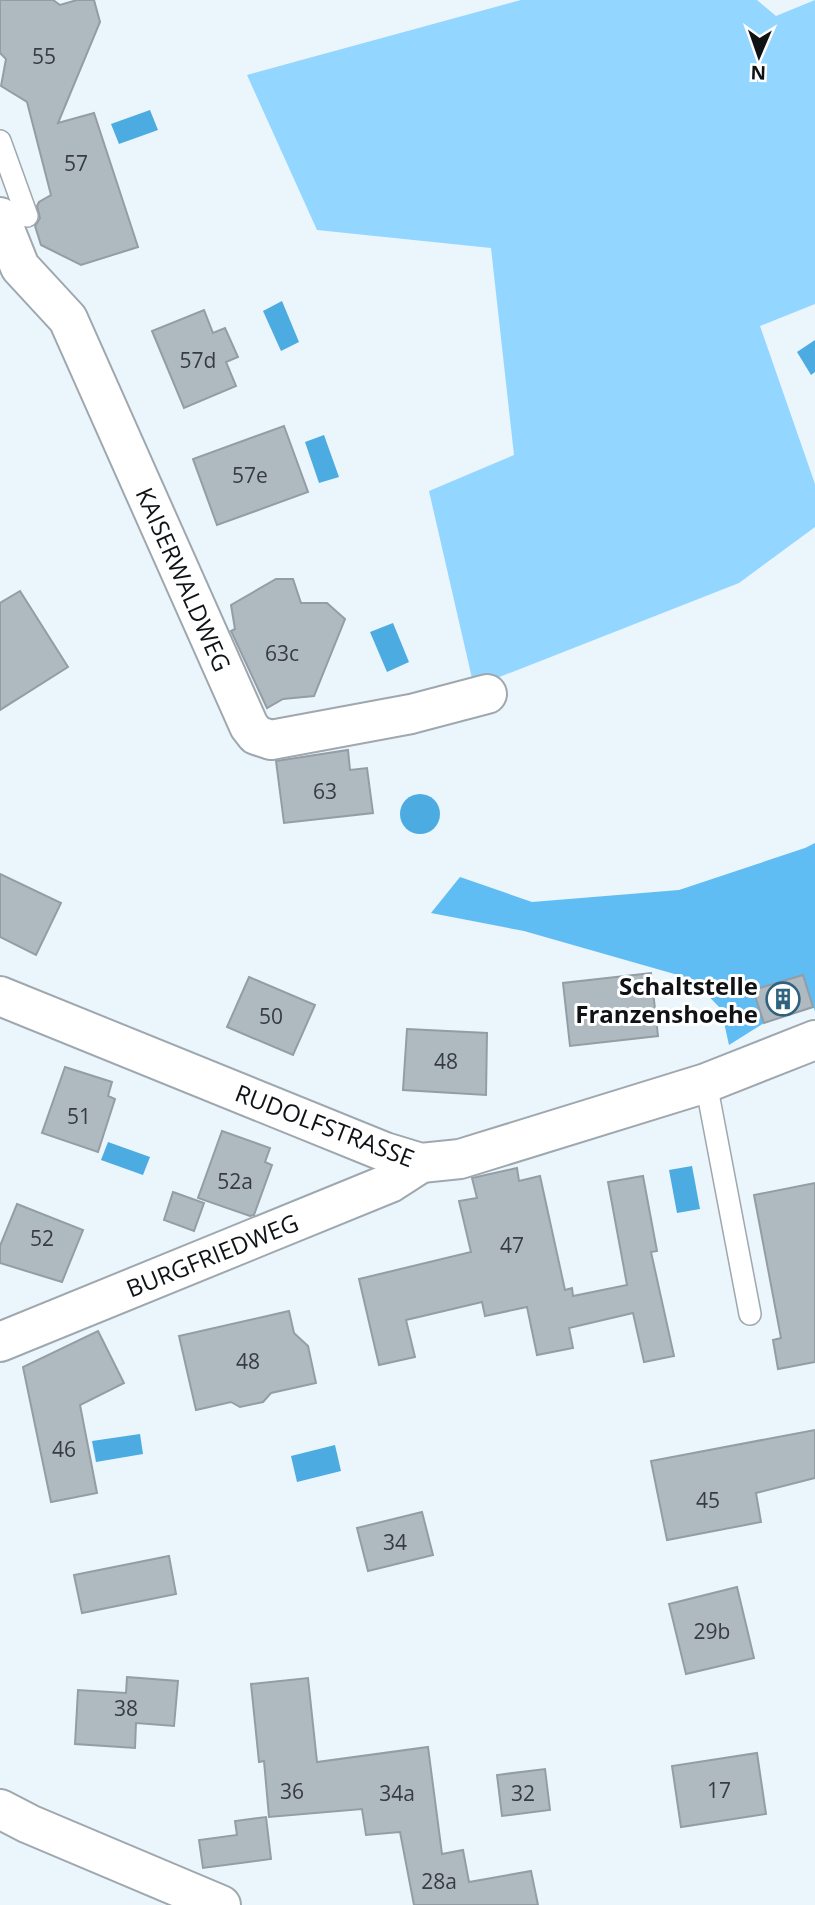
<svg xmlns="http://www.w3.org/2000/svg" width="815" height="1905" font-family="'Open Sans',sans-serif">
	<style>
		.green { fill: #93d6ff }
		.forest { fill: #5fbdf3 }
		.water { fill: #4cabe1 }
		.building { fill: #afb9c0; stroke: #949da4; stroke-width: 2 }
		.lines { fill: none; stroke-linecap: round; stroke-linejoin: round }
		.service-casing { stroke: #9ea8ae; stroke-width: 24 }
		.minor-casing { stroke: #9ea8ae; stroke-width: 42 }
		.service { stroke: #fff; stroke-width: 21 }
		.minor { stroke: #fff; stroke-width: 38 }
		.labels { text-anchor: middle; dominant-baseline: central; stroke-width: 6; stroke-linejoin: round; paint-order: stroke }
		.number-label { font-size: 21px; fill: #383c40 }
		.street-label { font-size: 24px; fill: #101316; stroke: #fff }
		.poi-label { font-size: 24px; font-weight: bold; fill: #101316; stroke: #fff; text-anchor: end }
	</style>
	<rect width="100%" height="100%" fill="#ebf5fc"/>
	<path class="green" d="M521 0H757L776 16 815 0V304L760 326 815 484V527L739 583 474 687 429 491 514 455 491 248 317 230 247 75Z"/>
	<path class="forest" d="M815 843V1011L802 975 753 990 764 1023 729 1045 721 1009 692 979 524 931 431 913 460 877 532 902 679 890 805 848Z"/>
	<g class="water">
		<path d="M150 110 158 130 119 144 111 124Z"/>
		<path d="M282 301 299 342 281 351 263 311Z"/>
		<path d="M815 340V372L811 375 797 352Z"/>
		<path d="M324 435 339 477 319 483 305 442Z"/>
		<path d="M393 623 409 662 387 672 370 632Z"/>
		<circle cx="420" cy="814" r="20"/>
		<path d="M108 1142 150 1157 143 1175 101 1160Z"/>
		<path d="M692 1166 700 1209 677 1213 669 1170Z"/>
		<path d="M140 1434 143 1454 96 1462 92 1441Z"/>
		<path d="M335 1445 341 1471 297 1482 291 1456Z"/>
	</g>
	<g class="building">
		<path d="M0 0H53L60 5 77 0H94L100 22 58 123 94 113 138 247 81 265 41 245 35 226 40 218 37 206 39 202 51 195 27 102 1 86 6 59 0 53Z"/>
		<path d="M204 310 213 333 225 328 238 357 226 362 236 386 184 408 152 331Z"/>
		<path d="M284 426 308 492 217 525 193 459Z"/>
		<path d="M276 579H293L301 603H327L345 619 314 696 283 699 267 708 231 631 235 629 231 605Z"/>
		<path d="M20 591 68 667 0 710V603Z"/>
		<path d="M348 750 350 770 367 768 373 813 284 823 276 761Z"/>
		<path d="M0 874 61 903 36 955 0 937Z"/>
		<path d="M651 973 658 1036 570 1046 563 983Z"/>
		<path d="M803 975 813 1007 764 1023 753 990Z"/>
		<path d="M249 977 315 1005 293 1055 227 1027Z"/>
		<path d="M407 1029 487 1033 486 1095 403 1090Z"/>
		<path d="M65 1067 112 1082 108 1096 115 1099 98 1152 42 1133Z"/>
		<path d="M222 1131 270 1148 265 1162 272 1165 254 1215 250 1216 198 1198Z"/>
		<path d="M517 1168 519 1181 540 1176 565 1290 572 1288 573 1296 627 1285 608 1182 643 1176 657 1251 651 1252 674 1356 644 1362 633 1313 569 1328 573 1348 537 1355 527 1307 485 1316 482 1302 406 1320 415 1357 379 1365 359 1279 471 1252 459 1201 477 1198 472 1178Z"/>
		<path d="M815 1183V1362L778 1369 773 1340 781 1338 754 1195Z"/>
		<path d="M173 1192 204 1203 194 1231 164 1220Z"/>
		<path d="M17 1204 83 1230 62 1282 0 1263V1246Z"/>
		<path d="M289 1311 294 1333 308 1346 316 1383 271 1393 263 1402 240 1407 231 1402 196 1410 179 1336Z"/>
		<path d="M98 1331 124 1383 80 1405 97 1493 51 1502 23 1367Z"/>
		<path d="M815 1430V1478L756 1493 761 1522 667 1540 651 1461Z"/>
		<path d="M422 1512 433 1555 368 1571 357 1528Z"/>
		<path d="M169 1556 176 1594 82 1613 74 1575Z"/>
		<path d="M737 1587 754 1658 686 1674 669 1604Z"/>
		<path d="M127 1677 178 1681 174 1726 136 1723 135 1748 75 1744 78 1690 126 1693Z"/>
		<path d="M308 1678 317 1762 428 1747 442 1854 463 1850 469 1882 531 1871 538 1905H414L400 1832 366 1835 362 1809 269 1817 264 1761 259 1762 251 1684Z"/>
		<path d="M757 1753 766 1814 681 1827 672 1766Z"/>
		<path d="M545 1769 550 1810 502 1816 497 1775Z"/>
		<path d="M266 1817 271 1859 203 1868 199 1840 237 1835 235 1821Z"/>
	</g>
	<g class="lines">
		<defs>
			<g id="service">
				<path d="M0 141 27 216"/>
				<path d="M706 1083 750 1314"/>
			</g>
			<g id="minor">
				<path d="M0 217 20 267 68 319 249 726 256 735 271 740 411 714 487 694"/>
				<path d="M0 996 385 1152 421 1163 460 1159 706 1083 815 1040"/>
				<path d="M0 1342 390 1183 421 1163"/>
				<path d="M0 1809 29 1824 221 1905"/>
			</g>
		</defs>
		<use href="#service" class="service-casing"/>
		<use href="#minor" class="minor-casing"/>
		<use href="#service" class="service"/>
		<use href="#minor" class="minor"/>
	</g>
	<defs>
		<symbol id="building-ring" viewBox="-11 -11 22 22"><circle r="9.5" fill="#fff" stroke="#2f627f" stroke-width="1.5"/><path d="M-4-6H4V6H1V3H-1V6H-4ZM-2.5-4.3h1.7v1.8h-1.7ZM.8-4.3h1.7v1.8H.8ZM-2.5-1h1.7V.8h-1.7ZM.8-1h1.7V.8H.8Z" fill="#2f627f"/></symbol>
	</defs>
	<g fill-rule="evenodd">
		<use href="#building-ring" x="764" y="980" width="38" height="38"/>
	</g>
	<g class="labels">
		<g class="number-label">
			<text x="44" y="56">55</text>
			<text x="76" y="163">57</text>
			<text x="198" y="360">57d</text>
			<text x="250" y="475">57e</text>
			<text x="282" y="653">63c</text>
			<text x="325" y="791">63</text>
			<text x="271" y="1016">50</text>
			<text x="446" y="1061">48</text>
			<text x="79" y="1116">51</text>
			<text x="235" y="1181">52a</text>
			<text x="42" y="1238">52</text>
			<text x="512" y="1245">47</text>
			<text x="248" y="1361">48</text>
			<text x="64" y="1449">46</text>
			<text x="708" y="1500">45</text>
			<text x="395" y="1542">34</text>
			<text x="712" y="1631">29b</text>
			<text x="126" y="1708">38</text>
			<text x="719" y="1790">17</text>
			<text x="292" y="1791">36</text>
			<text x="397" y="1793">34a</text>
			<text x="523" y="1793">32</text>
			<text x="439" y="1881">28a</text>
		</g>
		<g class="street-label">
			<text transform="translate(184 579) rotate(66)">KAISERWALDWEG</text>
			<text transform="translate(325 1125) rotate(21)">RUDOLFSTRASSE</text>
			<text transform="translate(212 1255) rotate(-22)">BURGFRIEDWEG</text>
		</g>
		<g class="poi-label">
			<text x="758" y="985">Schaltstelle<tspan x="758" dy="28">Franzenshoehe</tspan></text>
		</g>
	</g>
	<g transform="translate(759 56) rotate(182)" stroke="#ffffff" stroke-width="5" paint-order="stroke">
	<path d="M0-5L12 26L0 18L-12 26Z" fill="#101316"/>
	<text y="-10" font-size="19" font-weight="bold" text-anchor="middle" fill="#101316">N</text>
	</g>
</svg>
